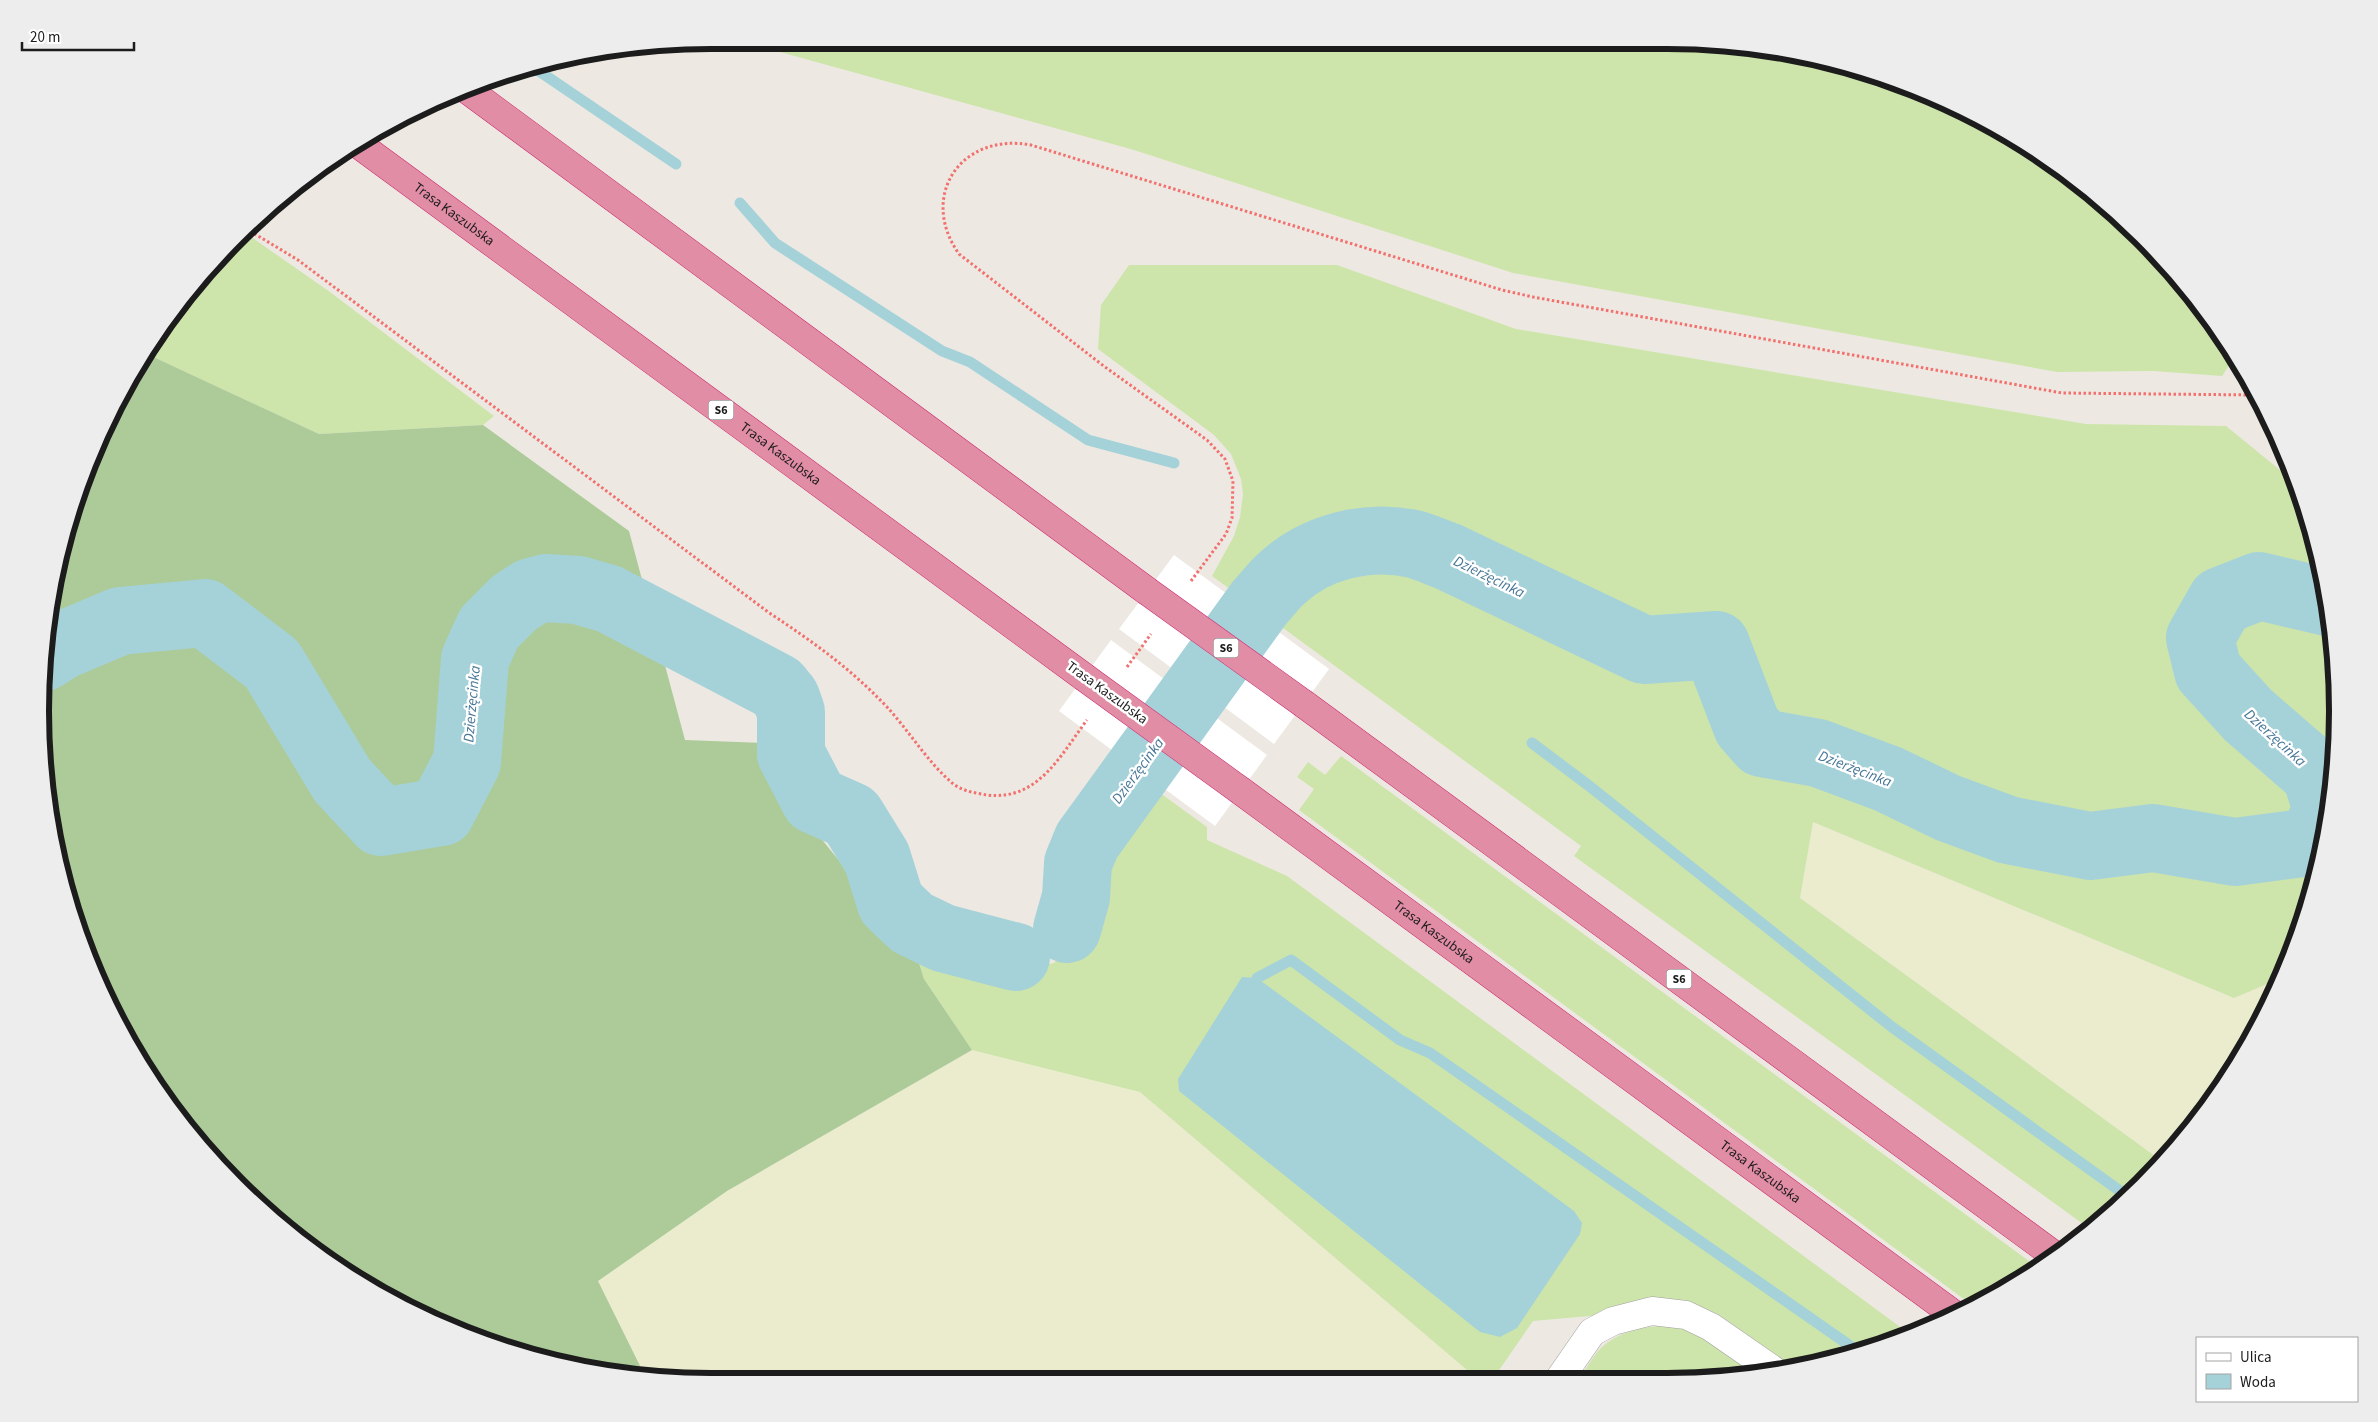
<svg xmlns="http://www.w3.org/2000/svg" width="2378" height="1422" font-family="'Source Sans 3',sans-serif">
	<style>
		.farmland { fill: #ebebce }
		.grass { fill: #cde5aa }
		.forest { fill: #accb99 }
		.water { fill: #a5d2d9 }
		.pier { fill: #fff }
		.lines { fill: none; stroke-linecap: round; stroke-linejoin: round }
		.stream { stroke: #a5d2d9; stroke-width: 11 }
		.river { stroke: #a5d2d9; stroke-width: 68 }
		.minor-casing { stroke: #a0a0a0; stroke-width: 29 }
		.highway-casing { stroke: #ce2d73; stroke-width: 29 }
		.path { stroke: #f2706e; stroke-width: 3; stroke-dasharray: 2.5 2.5; stroke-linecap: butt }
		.minor { stroke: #fff; stroke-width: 28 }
		.highway { stroke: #e18da5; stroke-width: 28 }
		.highway-bridge-casing { stroke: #ce2d73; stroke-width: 29; stroke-linecap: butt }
		.highway-bridge { stroke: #e18da5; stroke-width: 28 }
		.labels { text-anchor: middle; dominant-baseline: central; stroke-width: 5; stroke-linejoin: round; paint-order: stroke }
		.shield { fill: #fff; stroke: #606060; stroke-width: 1 }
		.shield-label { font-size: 12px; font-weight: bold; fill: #1c1c1c }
		.street-label { font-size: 14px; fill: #1c1c1c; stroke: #fff }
		.water-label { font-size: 15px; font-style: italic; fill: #487797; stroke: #fff }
		.rim { fill: none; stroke: #1c1c1c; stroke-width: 6 }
	</style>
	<rect width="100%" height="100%" fill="#ede9e2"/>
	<g class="farmland">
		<path d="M1813 822 2234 998 2281 978 2225 1084 2159 1159 1800 898Z"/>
		<path d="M972 1050 1140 1092 1480 1381H667L645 1376 597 1281 727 1191Z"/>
	</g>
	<g class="grass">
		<path d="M1711 41 1883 76 2040 153 2142 237 2225 338 2235 357 2222 376 2153 371 2057 372 1513 273 1134 150 755 45Z"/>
		<path d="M247 234 330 292 494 416 483 425 319 434 147 354 178 303Z"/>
		<path d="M1129 265H1337L1516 329 2086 424 2226 426 2296 483 2325 580 2338 711 2327 818 2325 842 2287 968 2281 978 2234 998 1813 822 1800 898 2159 1159 2110 1215 2090 1229 1574 856 1581 846 1212 576 1234 536 1240 517 1243 494 1241 479 1231 454 1214 435 1098 349 1101 305Z"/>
		<path d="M1341 756 2037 1267 2002 1292 1972 1305 1299 810 1314 789 1297 777 1308 762 1325 775Z"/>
		<path d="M1149 785 1207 827V840L1287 876 1907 1332 1841 1359 1793 1367 1718 1314 1693 1307 1533 1321 1495 1376 1500 1381H1480L1140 1092 972 1050 924 979 910 935 934 948 974 962 1012 972 1054 963 1074 941 1087 920 1086 902 1092 868Z"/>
		<path d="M1667 1325 1691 1330 1757 1373 1711 1381H1578C1586 1370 1592 1357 1601 1348 1619 1331 1644 1327 1667 1325Z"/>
	</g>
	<path class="forest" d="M147 354 319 434 483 425 629 531 685 740 767 743 811 826 874 904 910 935 924 979 972 1050 727 1191 598 1281 645 1376 495 1346 338 1269 237 1186 178 1119 109 1008 76 926 46 799 40 711 46 623 76 496 109 414Z"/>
	<path class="water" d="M1242 977 1257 978 1574 1211 1582 1223 1580 1234 1517 1328 1500 1337 1480 1332 1179 1091 1178 1079Z"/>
	<g class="pier">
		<path d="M1174 555 1329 669 1274 744 1119 629Z"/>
		<path d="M1111 640 1267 755 1215 826 1059 711Z"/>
	</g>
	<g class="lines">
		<g class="stream">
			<path d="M533 67 676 164"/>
			<path d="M740 203 775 243 942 351 970 362 1088 440 1174 463"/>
			<path d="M1532 743 1588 785 1892 1027 2127 1196"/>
			<path d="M1257 978 1291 960 1400 1040 1430 1053 1859 1352"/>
		</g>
		<g class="river">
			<path d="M44 657 61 646 120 621 205 613 272 664 342 780 381 822 441 812 467 762 475 659 489 628 514 603 531 592 546 588 578 590 609 599 777 687 786 698 791 712V754L815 800 851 816 877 858 891 903 912 923 943 938 1016 957"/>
			<path d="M1067 929 1076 897 1078 863 1087 841 1260 602C1267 595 1273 586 1281 579 1316 546 1368 534 1414 544 1425 547 1436 552 1447 556L1644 650 1716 645 1747 726 1762 743 1818 753 1888 779 1948 808 2008 830 2090 846 2153 838 2235 852 2311 842 2327 810 2316 774 2248 715 2208 671 2200 638 2221 601 2259 586 2327 602"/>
		</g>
		<defs>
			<path id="minor" d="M1558 1381 1592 1332 1613 1321 1652 1311 1686 1315 1711 1327 1773 1370"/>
			<g id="highway">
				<path d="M465 88 1147 591"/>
				<path id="s1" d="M358 144 1084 677"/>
				<path d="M1304 704 2054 1255"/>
				<path id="s2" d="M1241 791 1952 1313"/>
			</g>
		</defs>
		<use href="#minor" class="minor-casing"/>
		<use href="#highway" class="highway-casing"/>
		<g class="path">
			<path d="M250 231 298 260 768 612C813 642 849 667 887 707 909 731 927 761 951 782 961 791 975 793 987 795 1038 801 1060 756 1087 720"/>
			<path d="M1191 581 1226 534 1232 518 1233 481 1225 459 1207 440 1105 367 959 254C918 196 961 132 1031 145L1502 290 1533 297 2062 393 2255 395"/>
			<path d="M1127 667 1151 634"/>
		</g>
		<use href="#minor" class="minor"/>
		<use href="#highway" class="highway"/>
		<defs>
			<g id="highway-bridge">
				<path d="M1147 591 1304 704"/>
				<path d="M1084 677 1241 791"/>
			</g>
		</defs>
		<use href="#highway-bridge" class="highway-bridge-casing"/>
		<use href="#highway-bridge" class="highway-bridge"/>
	</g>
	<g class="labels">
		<g class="shield">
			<rect x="708.5" y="400.5" width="25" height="19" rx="4"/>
			<rect x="1213.5" y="638.5" width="25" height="19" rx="4"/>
			<rect x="1666.5" y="969.5" width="25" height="19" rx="4"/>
		</g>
		<g class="shield-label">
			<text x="721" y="410">S6</text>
			<text x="1226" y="648">S6</text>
			<text x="1679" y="979">S6</text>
		</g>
		<g class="street-label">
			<text stroke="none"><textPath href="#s1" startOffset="119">Trasa Kaszubska</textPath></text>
			<text stroke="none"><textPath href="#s1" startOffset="524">Trasa Kaszubska</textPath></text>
			<text transform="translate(1107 693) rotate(36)">Trasa Kaszubska</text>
			<text stroke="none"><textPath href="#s2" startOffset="239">Trasa Kaszubska</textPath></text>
			<text stroke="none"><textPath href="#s2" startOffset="644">Trasa Kaszubska</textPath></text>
		</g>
		<g class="water-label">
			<text transform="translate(1489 577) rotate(26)">Dzierżęcinka</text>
			<text transform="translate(472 704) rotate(-85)">Dzierżęcinka</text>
			<text transform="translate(2275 738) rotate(42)">Dzierżęcinka</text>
			<text transform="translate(1855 769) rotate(21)">Dzierżęcinka</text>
			<text transform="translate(1138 771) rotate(-54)">Dzierżęcinka</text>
		</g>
	</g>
	<path d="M0 0H2378V1422H0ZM711 49H1667A662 662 0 0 1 2329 711V711A662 662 0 0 1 1667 1373H711A662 662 0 0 1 49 711V711A662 662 0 0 1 711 49Z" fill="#ededed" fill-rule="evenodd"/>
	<path class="rim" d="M711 49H1667A662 662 0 0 1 2329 711V711A662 662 0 0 1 1667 1373H711A662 662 0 0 1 49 711V711A662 662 0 0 1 711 49Z"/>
	<rect x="2196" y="1337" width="162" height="65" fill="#ffffff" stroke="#a4a4a4"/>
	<rect x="2206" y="1353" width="25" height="8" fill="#ffffff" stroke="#a4a4a4"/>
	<text x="2240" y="1362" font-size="15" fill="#1c1c1c">Ulica</text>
	<rect x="2206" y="1374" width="25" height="15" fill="#a5d2d9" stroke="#a4a4a4"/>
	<text x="2240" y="1387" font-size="15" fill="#1c1c1c">Woda</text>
	<path d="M22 42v8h112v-8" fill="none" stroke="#1c1c1c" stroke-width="2.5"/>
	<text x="30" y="42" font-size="15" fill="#1c1c1c" stroke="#ffffff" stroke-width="4" paint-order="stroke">20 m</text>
</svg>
